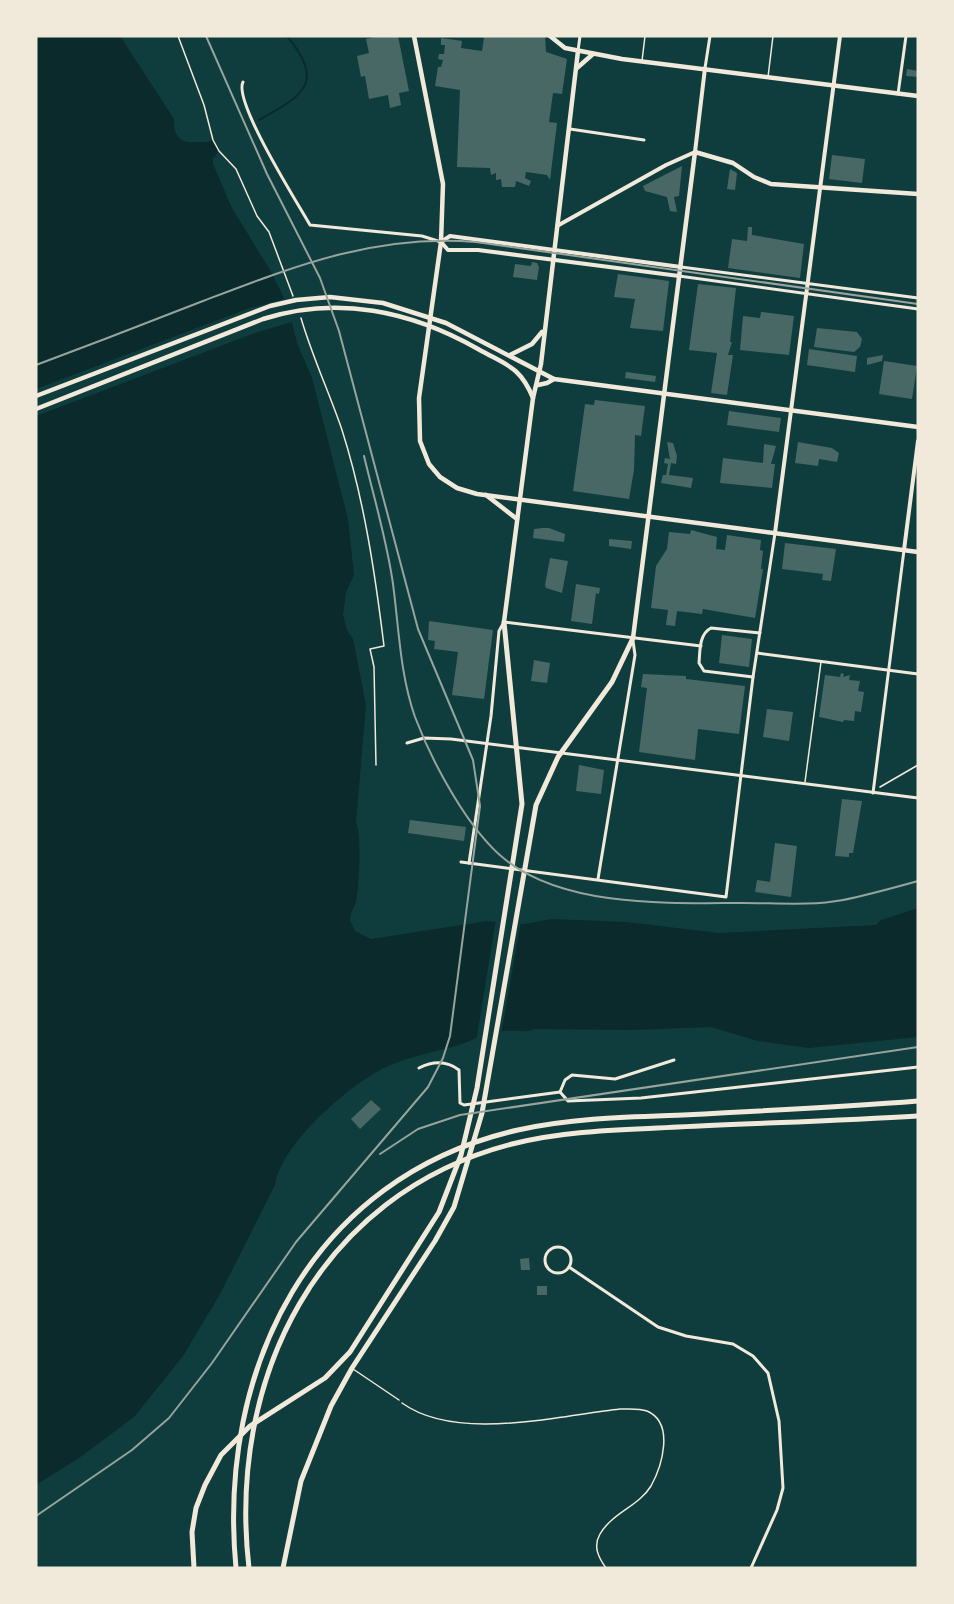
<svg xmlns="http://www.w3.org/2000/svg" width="954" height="1604" font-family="Georgia,serif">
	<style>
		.water { fill: #0a2a2b }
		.pier { fill: #0f3d3e }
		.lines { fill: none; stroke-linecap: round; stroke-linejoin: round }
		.stream { stroke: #0a2a2b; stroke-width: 2 }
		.building { fill: #486865 }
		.path { stroke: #f1e9da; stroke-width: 1.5 }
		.service { stroke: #f1e9da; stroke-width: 1.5 }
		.minor { stroke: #f1e9da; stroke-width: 3 }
		.tertiary { stroke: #f1e9da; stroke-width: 4 }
		.secondary { stroke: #f1e9da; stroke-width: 4 }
		.primary { stroke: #f1e9da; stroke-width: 4.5 }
		.motorway { stroke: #f1e9da; stroke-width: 5 }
		.rail { stroke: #97a49c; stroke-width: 2 }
	</style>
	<rect width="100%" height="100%" fill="#0f3d3e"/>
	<path class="water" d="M36 36H120L174 119C173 137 181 144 198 142 204 142 208 143 213 140L219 151 213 159V164L232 208 270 270 288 306 297 343 312 378 348 519 354 575 346 592 343 615 347 630 353 639 366 705 356 823C362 832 359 890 356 902 354 908 350 913 350 920L355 931 371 939 487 921 524 924 552 919 626 922 719 933 876 925 881 920 918 908V1037L809 1048 758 1041 711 1027 630 1030 536 1029C524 1033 517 1030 504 1031 488 1032 471 1041 456 1046 429 1053 397 1059 373 1074 340 1094 281 1146 275 1185L220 1294 183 1356 134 1417 79 1458 36 1485Z"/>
	<g class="pier">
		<path d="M288 298 295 321 255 333 36 416V389L247 309Z"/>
		<path d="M496 919 521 921 501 1035 476 1042Z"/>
	</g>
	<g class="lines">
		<path class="stream" d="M259 120C303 95 326 84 287 36"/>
	</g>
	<g class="building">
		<path d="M379 36H398L409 91 399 93 401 105 390 108 388 95 369 99 365 76 361 77 357 56 369 53 366 39Z"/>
		<path d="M478 36H545L546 52 567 59 562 94 553 93 549 122 557 123 550 180 547 175 526 172 525 178 531 181 529 186 516 181 515 187H502L501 179 496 180V173L491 175 490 168 457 167 460 90 435 86 438 67H441L443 60 438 59 439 54H444L445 45H441V38L462 41 461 48 482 51 484 38Z"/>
		<path d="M907 69 918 71V77L906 76Z"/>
		<path d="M832 155 865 159 862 183 829 179Z"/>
		<path d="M682 166 679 196 674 197 677 212 670 211 667 197 645 191 643 186Z"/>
		<path d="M730 169 737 173 735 190 727 189Z"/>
		<path d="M748 227H752V235L804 244 800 278 728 268 732 239 747 241Z"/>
		<path d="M532 262 537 263 539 267 537 280 513 277 515 264 531 266Z"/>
		<path d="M618 274 669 281 663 331 630 328 635 299 614 297Z"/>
		<path d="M698 284 736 288 730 342H732L728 355H733L727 395 711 393 717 353 689 350Z"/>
		<path d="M761 312 794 316 789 355 740 350 743 316 760 318Z"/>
		<path d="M817 328 857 332 862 339 860 347 854 352 814 347Z"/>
		<path d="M809 349 857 356 855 372 807 365Z"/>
		<path d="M883 355 882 361 867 365V358Z"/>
		<path d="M884 361 917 366 912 399 879 394Z"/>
		<path d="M626 372 656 376 655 382 625 378Z"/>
		<path d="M595 400 645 406 641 436 635 435 634 470 629 499 573 491 585 404 594 405Z"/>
		<path d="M729 411 781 418 779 432 727 425Z"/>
		<path d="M667 442 673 443 677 456 676 464 671 463 669 475 693 478 691 488 661 483 663 475H666L668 464 664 463 665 458 670 459Z"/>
		<path d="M798 442 832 448 839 453 837 462 819 459 818 466 795 463Z"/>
		<path d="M764 444 776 446 771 464H775L772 488 720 483 723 458 763 463Z"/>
		<path d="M542 528H549L565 534 564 542 533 538 534 529Z"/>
		<path d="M691 530 717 537 716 549 725 550 727 535 761 540 760 550 763 551 761 569H763L755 618 703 609 702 614 677 611 675 626 666 625 668 610 651 608 656 566 667 549 669 532 690 534Z"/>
		<path d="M609 539 632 541 631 549 609 546Z"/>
		<path d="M785 543 836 549 831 581 822 580 823 574 782 569Z"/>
		<path d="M550 558 568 561 562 593 546 588 545 585Z"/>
		<path d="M576 584 600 588 599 594 596 593 592 624 571 621Z"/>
		<path d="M429 621 493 630 484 699 452 695 458 652 434 649 435 641 428 640Z"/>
		<path d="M722 635 752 639 749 667 719 663Z"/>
		<path d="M534 660 550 663 547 683 531 681Z"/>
		<path d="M841 673 844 674 843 677 850 675 849 680 860 681 858 691 864 692 861 712 855 711 854 721 844 720 843 722 819 717 825 675 840 677Z"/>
		<path d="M643 674 686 676V679L745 686 739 734 698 729 695 760 639 752 647 688 641 687Z"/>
		<path d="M767 709 793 712 789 741 763 737Z"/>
		<path d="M579 765 604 770 601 794 576 791Z"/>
		<path d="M842 799 862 801 853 853H849V857L835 856Z"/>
		<path d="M410 820 466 827 464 841 408 833Z"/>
		<path d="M775 843 797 846 791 897 755 892 757 880 770 882Z"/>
		<path d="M371 1100 381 1109 360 1129 351 1119Z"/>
		<path d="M529 1258 530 1270H521L520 1259Z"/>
		<rect x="537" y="1286" width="10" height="9"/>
	</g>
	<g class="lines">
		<g class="path">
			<path d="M178 36 204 105 213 140 219 151 236 169 257 216 269 232 293 296"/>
			<path d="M301 318C312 356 329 392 342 430 364 499 375 573 384 646L370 649 374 667 376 765"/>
			<path d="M880 787 918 765"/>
			<path d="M402 1403C456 1442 556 1416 620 1409 629 1409 639 1408 647 1411 675 1423 662 1466 651 1486 639 1506 612 1513 600 1534 593 1546 598 1557 606 1568"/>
		</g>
		<g class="service">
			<path d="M642 61 645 36"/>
			<path d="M768 77 773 36"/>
			<path d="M805 782 821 662"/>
			<path d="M353 1369 399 1400"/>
		</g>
		<g class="minor">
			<path d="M578 51 580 36"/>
			<path d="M705 68 710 36"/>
			<path d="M243 82C233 101 297 202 310 225L422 236 441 242"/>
			<path d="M898 94 906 36"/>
			<path d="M570 129 644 140"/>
			<path d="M681 267 918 298"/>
			<path d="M679 276 918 309"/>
			<path d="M757 653 918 674"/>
			<path d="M753 677 704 671 699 663C700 651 699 634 711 628L760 633"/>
			<path d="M407 743 424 738 451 739 918 798"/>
			<path d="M873 793 904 550"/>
			<path d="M461 862 726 897 753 677 775 533"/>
			<path d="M469 863 491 716 499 631 504 622 701 646"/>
			<path d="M598 879 635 655 633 641"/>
			<path d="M419 1068C433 1061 446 1060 459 1070L460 1103 464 1105 560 1092 568 1101 641 1098 918 1067"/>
			<path d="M560 1092 565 1080 572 1075 615 1079 674 1060"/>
			<circle cx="558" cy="1260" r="13"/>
			<path d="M569 1267 658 1327 686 1336 733 1344 753 1356 768 1373 779 1421 783 1488 777 1510 751 1568"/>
		</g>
		<g class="tertiary">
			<path d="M679 276 478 250H448L441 242 450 236 681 267"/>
			<path d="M775 533 840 36"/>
			<path d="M904 550 918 441"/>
		</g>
		<path class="secondary" d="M557 226 666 165 695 152 705 68"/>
		<g class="primary">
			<path d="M414 36 443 184 441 242 419 398 420 441 429 464 440 477 457 488 477 494 918 552"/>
			<path d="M550 36 565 48 622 59 918 96"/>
			<path d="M577 68 593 54"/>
			<path d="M510 355 532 344 542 332"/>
			<path d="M538 385 547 383 554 379"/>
			<path d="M36 396 270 306 296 300 330 297 383 303 446 323 554 379 918 427"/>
			<path d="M36 409 263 319C337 295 411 311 478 349 506 365 520 366 533 398"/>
			<path d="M486 495 517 519"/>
			<path d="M504 622 533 398 541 364 578 51"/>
			<path d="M633 638 695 152 733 163 754 177 771 184 918 194"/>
		</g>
		<g class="motorway">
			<path d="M194 1568 192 1532 196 1508 205 1485 221 1455 250 1426 325 1378 350 1352 439 1212 461 1155 477 1088 522 804 504 622"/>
			<path d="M236 1568C217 1369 311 1177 518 1130 572 1118 628 1117 683 1115 762 1111 840 1107 918 1101"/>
			<path d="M249 1568C227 1379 318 1194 512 1144 566 1130 623 1130 678 1127 758 1123 838 1121 918 1116"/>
			<path d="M283 1568 301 1481 331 1406 352 1368 435 1241 454 1207 482 1113 536 805 558 757 612 682 633 638"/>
		</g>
		<g class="rail">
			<path d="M36 365C92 344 147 323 203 301 295 266 375 234 476 242L918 304"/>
			<path d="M364 456C374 498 387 541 393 584 399 629 400 674 415 717 432 762 469 832 507 861 569 908 670 903 744 903 777 903 811 906 843 900 868 895 893 888 918 881"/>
			<path d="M380 1154 418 1129 460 1115 918 1047"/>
			<path d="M36 1516 132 1450 169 1418 212 1363 296 1242 428 1087 443 1058 450 1036 480 806 473 760 418 629 339 331 320 278 267 174 206 36"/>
		</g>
	</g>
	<rect width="954" height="1604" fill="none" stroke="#f1e9da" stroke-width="75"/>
</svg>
